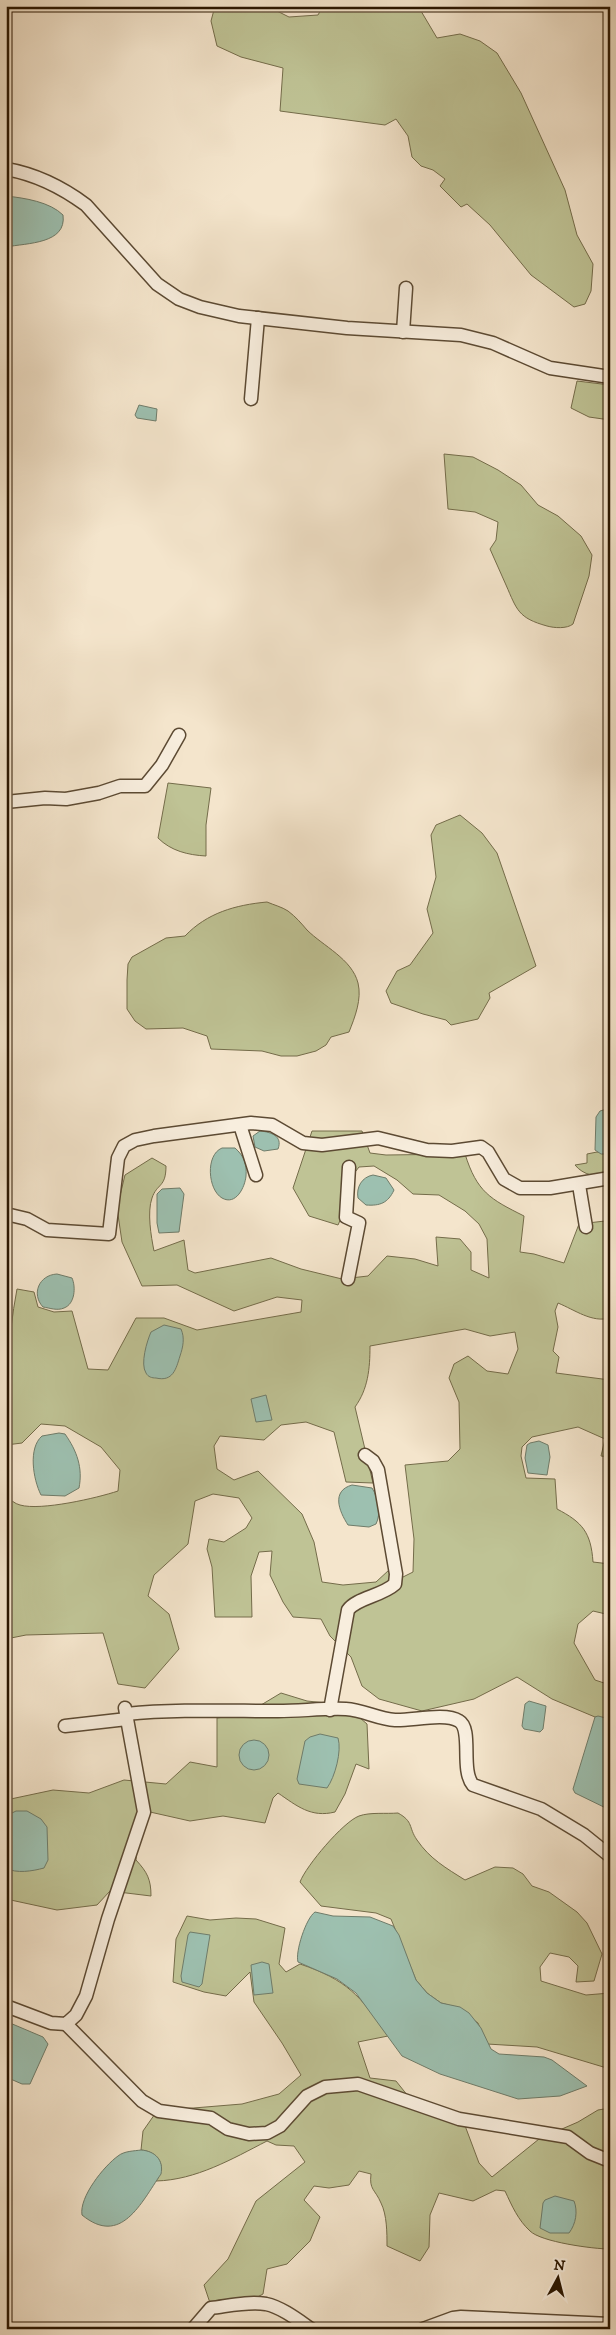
<svg xmlns="http://www.w3.org/2000/svg" width="616" height="2335" font-family="'IM FELL DW Pica',serif">
	<style>
		.green { fill: #bfc395; stroke: #746c4a; fill-rule: evenodd }
		.water { fill: #9dc0b0; stroke: #6f7c6a }
		.lines { fill: none; stroke-linecap: round; stroke-linejoin: round }
		.minor-casing { stroke: #5c4a33; stroke-width: 15 }
		.minor { stroke: #f8eede; stroke-width: 12 }
	</style>
	<rect width="100%" height="100%" fill="#f4e5cc"/>
	<filter id="stains"><feTurbulence type="fractalNoise" baseFrequency=".004" numOctaves="4"/><feColorMatrix values="0 0 0 0 .2 0 0 0 0 .09 0 0 0 0 .02 0 0 0 .5 -.17"/></filter>
	<radialGradient id="worn" r=".72"><stop offset=".6" stop-color="#630" stop-opacity="0"/><stop offset="1" stop-color="#630" stop-opacity=".3"/></radialGradient>
	<g class="green">
		<path d="M215 6H267L289 17 318 15 323 6H418L437 38 460 34 480 41 497 53 521 93 565 190 577 235 593 264 591 291 585 304 574 307 531 275 490 225 467 204 461 207 440 186 445 179 433 170 421 166 412 157 408 136 396 119 385 125 280 111 283 68 241 57 217 46 211 21Z"/>
		<path d="M577 381 610 385V420L589 417 571 408Z"/>
		<path d="M444 454 473 457 498 470 521 485 538 505 558 516 581 536 592 555 589 576 573 624C567 629 554 628 547 626 518 618 517 610 506 585 501 573 495 561 490 549L496 540 498 522 475 512 448 509Z"/>
		<path d="M168 783 211 788 206 825V856C188 855 171 851 158 838Z"/>
		<path d="M460 815 482 833 497 853 536 966 489 993 490 998 478 1019 451 1025 446 1020 423 1014 391 1003 386 991 397 971 410 965 433 933 427 909 436 877 431 835 436 825Z"/>
		<path d="M267 902C274 905 282 907 288 911 296 917 301 923 307 930 323 946 352 959 358 983 362 999 355 1017 349 1032L331 1037 326 1045 316 1051 297 1056H281L262 1051 211 1049 207 1036 183 1028 146 1029 135 1021 127 1009V980L128 964 132 957 166 938 185 936C207 913 235 905 267 902Z"/>
		<path d="M312 1131H362L370 1153 386 1155 465 1154C477 1192 490 1199 524 1216L520 1252 534 1254 564 1263 579 1224 605 1221 606 1236 610 1240V1318C592 1323 575 1310 558 1303L555 1311 558 1327 553 1351 559 1357 556 1373 610 1380V1457L601 1456 605 1439 578 1427 532 1437 522 1447 521 1456 526 1478 555 1479 557 1509C582 1522 591 1532 593 1562L610 1564V1615L593 1611 578 1624 574 1643 595 1680 610 1685V1719L595 1717 552 1699 517 1677 474 1699 422 1711 379 1699 362 1686 351 1657 330 1636 321 1619 293 1617 283 1602 270 1575 272 1551 259 1552 251 1576 252 1617H215L212 1567 207 1549 209 1539 224 1542 246 1528 252 1518 239 1498 213 1494 195 1501 188 1544 154 1575 148 1596 169 1614 179 1649 145 1688 118 1684 103 1633 26 1635 6 1639V1497C10 1499 15 1504 20 1505 41 1511 97 1498 118 1491L120 1470 101 1447 65 1426 41 1424 22 1443 6 1445C6 1392 7 1341 17 1289L34 1292 38 1307 54 1312 72 1311 88 1369 108 1370 136 1318H164L197 1330 301 1312 302 1300 277 1297 234 1311 177 1285 142 1286 122 1242 117 1208 125 1175 152 1158 166 1166C166 1188 157 1183 152 1198 147 1212 151 1236 154 1251L184 1240 188 1270 195 1273 271 1258 301 1269 342 1279 368 1276 387 1256 415 1259 438 1266 436 1237 460 1239 471 1252V1270L489 1278 487 1239 479 1224 465 1211 439 1195 413 1194 397 1180 374 1166 359 1167 349 1180 343 1214 338 1225 309 1216 293 1188ZM465 1329 490 1336 515 1332 518 1349 508 1374 487 1371 468 1356 454 1364 449 1378 459 1402 460 1449 448 1461 405 1465 414 1539 413 1572 403 1577 389 1570 376 1582 343 1585 322 1582 314 1542 302 1514 258 1471 234 1480 217 1469 214 1446 220 1436 264 1440 281 1425 306 1422 334 1432 346 1482 373 1483 355 1407C368 1389 370 1369 370 1346Z"/>
		<path d="M597 1152 610 1154V1175C597 1178 583 1175 575 1165L587 1163V1154Z"/>
		<path d="M281 1693 307 1701 345 1705 367 1724 369 1769 356 1764 345 1794 335 1812C311 1818 297 1806 278 1793L273 1798 265 1823 223 1816 190 1821 150 1812 137 1844 136 1860C147 1872 151 1879 151 1896L110 1891 97 1905 57 1910 6 1899V1800L53 1790 89 1793 124 1780 166 1784 190 1762 217 1767V1718L246 1714Z"/>
		<path d="M398 1813C414 1822 408 1827 417 1840 430 1859 446 1868 465 1880L495 1867 513 1868 523 1874 532 1886 549 1892 577 1912 587 1923 602 1954 594 1981 576 1982 578 1966 569 1957 550 1953 540 1967 541 1981 586 1995 610 1993V2069L537 2047 487 2044 478 2023 456 2007 441 2003 427 1993 416 1980 391 1919 376 1913 321 1906 300 1882C306 1866 343 1822 359 1816 370 1812 386 1814 398 1813Z"/>
		<path d="M187 1916 210 1920 236 1918 256 1919 285 1928 279 1964 286 1972 300 1964C347 1980 360 1995 388 2036L358 2042 370 2078 396 2081 412 2101 461 2115 479 2163 492 2177 539 2139 578 2122 598 2110 610 2108V2249C593 2249 541 2242 530 2231 518 2220 512 2206 505 2191L496 2190 473 2201 439 2193 430 2215 429 2247 420 2261 387 2246C387 2233 387 2215 381 2203 375 2189 369 2190 371 2174L359 2171 349 2185 329 2188 314 2186 304 2200 320 2217 310 2241 287 2264 267 2269 263 2294 248 2302 210 2303 204 2285 228 2259 256 2201 305 2162 294 2146 276 2145 267 2141C232 2159 196 2180 156 2181 167 2166 159 2152 141 2150L143 2131 157 2111 242 2104 279 2094 301 2075 282 2043 254 2002 250 1972 226 1996 204 1992 173 1982 176 1939Z"/>
	</g>
	<g class="water">
		<path d="M6 196C25 198 50 202 63 215 67 244 27 243 6 247Z"/>
		<path d="M139 405 157 409 156 421 137 418 135 415Z"/>
		<path d="M610 1108V1154H601L595 1150 596 1117 600 1111Z"/>
		<path d="M260 1131C271 1132 283 1136 278 1149L264 1151 255 1147 253 1136Z"/>
		<path d="M222 1148H235C244 1156 247 1164 246 1176 245 1187 236 1206 222 1198 208 1190 205 1155 222 1148Z"/>
		<path d="M373 1175 386 1178 394 1190C388 1203 380 1206 366 1205L358 1198C356 1187 362 1177 373 1175Z"/>
		<path d="M180 1188 184 1194 179 1232 159 1233 157 1223V1194L162 1189Z"/>
		<path d="M57 1274 72 1278C76 1287 75 1304 64 1308 57 1311 50 1308 43 1307 31 1294 39 1275 57 1274Z"/>
		<path d="M164 1325 181 1329C185 1338 183 1347 180 1356 176 1369 173 1382 156 1378 152 1378 148 1377 146 1373 140 1364 147 1341 151 1332Z"/>
		<path d="M266 1395 272 1420 256 1422 251 1399Z"/>
		<path d="M59 1433 65 1434C77 1451 83 1468 79 1488L65 1496 41 1495C33 1479 28 1448 42 1436Z"/>
		<path d="M539 1441 548 1445 550 1457 547 1475 528 1473 525 1458 527 1445 530 1443Z"/>
		<path d="M352 1485 372 1488C379 1499 381 1514 376 1524L369 1527 348 1525C339 1511 331 1491 352 1485Z"/>
		<path d="M529 1701 546 1706 543 1729 540 1732 524 1729 522 1726 525 1704Z"/>
		<path d="M598 1716 610 1719V1810L575 1793 573 1789 595 1717Z"/>
		<path d="M320 1734 338 1738C342 1751 335 1777 327 1788L299 1784 297 1779 305 1741 310 1737Z"/>
		<circle cx="254" cy="1755" r="15"/>
		<path d="M16 1811H27L41 1819 47 1827 48 1860 44 1868C33 1871 16 1874 6 1868V1816Z"/>
		<path d="M315 1912 333 1916 370 1917 393 1926 399 1935 416 1980 427 1993 441 2003 460 2007 469 2013 481 2028 491 2049 499 2054 544 2057 552 2060 587 2086 560 2096 518 2099 440 2074 402 2056 356 1993 337 1979 298 1962C295 1952 306 1918 315 1912Z"/>
		<path d="M190 1932 210 1935 202 1984 199 1987 182 1982 181 1976 188 1935Z"/>
		<path d="M262 1962 269 1964 273 1993 254 1995 251 1965Z"/>
		<path d="M10 2023 43 2037 48 2044 30 2084H22L6 2077V2024Z"/>
		<path d="M141 2150C155 2151 164 2160 161 2174 141 2203 121 2247 82 2215 79 2197 104 2166 118 2156 124 2151 134 2151 141 2150Z"/>
		<path d="M555 2196 574 2201C578 2211 576 2224 569 2233H550L540 2228 543 2203 545 2200Z"/>
	</g>
	<g class="lines">
		<defs>
			<g id="minor">
				<path d="M6 169C35 174 63 188 86 205L157 284 179 299 200 307 239 316 347 328 461 335 493 343 550 368 610 377"/>
				<path d="M403 332 406 288"/>
				<path d="M251 399 258 318"/>
				<path d="M6 802 45 798 66 799 99 793 120 786H145L162 765 179 735"/>
				<path d="M240 1125 256 1175"/>
				<path d="M579 1185 586 1227"/>
				<path d="M6 1214 27 1219 47 1230 109 1234 118 1158 124 1146 135 1140 154 1136 251 1123 272 1125 303 1143 322 1145 378 1138 427 1150 452 1151 481 1147 488 1152 504 1179 520 1188H550L610 1178"/>
				<path d="M348 1279 359 1223 346 1217 349 1167"/>
				<path d="M330 1710 348 1610C356 1598 382 1596 395 1584L396 1574 378 1470 373 1461 365 1455"/>
				<path d="M126 1714C176 1709 227 1711 278 1711 301 1711 324 1708 346 1709 363 1710 378 1719 395 1720 411 1721 445 1712 459 1721 473 1729 460 1770 473 1785L541 1809 584 1835 610 1856"/>
				<path d="M65 1726 127 1719"/>
				<path d="M6 2006 51 2023 66 2024 76 2015 86 1996 108 1919 144 1812 125 1708"/>
				<path d="M66 2024 142 2101 159 2111 211 2118 228 2129 249 2134 267 2133 280 2126 307 2096 325 2087 358 2084 459 2119 568 2137 590 2153 610 2161"/>
				<path d="M193 2329 211 2308C228 2306 248 2301 266 2304 281 2307 298 2320 311 2329"/>
				<path d="M423 2329 453 2318 461 2317 610 2324"/>
			</g>
		</defs>
		<use href="#minor" class="minor-casing"/>
		<use href="#minor" class="minor"/>
	</g>
	<rect width="616" height="2335" fill="none" stroke="#f4e5cc" stroke-width="25"/>
	<rect x="8" y="8" width="601" height="2320" fill="none" stroke="#2a1600" stroke-width="2.5"/>
	<rect x="12" y="12" width="591" height="2310" fill="none" stroke="#2a1600"/>
	<g transform="translate(558 2278) rotate(7)" stroke="#f8eede" stroke-width="4" paint-order="stroke">
	<path d="M0-4L9 19L0 12L-9 19Z" fill="#2a1600"/>
	<text y="-8" font-size="14" font-weight="bold" text-anchor="middle" fill="#2a1600">N</text>
	</g>
	<rect width="100%" height="100%" filter="url(#stains)"/>
	<rect width="100%" height="100%" fill="url(#worn)"/>
</svg>
